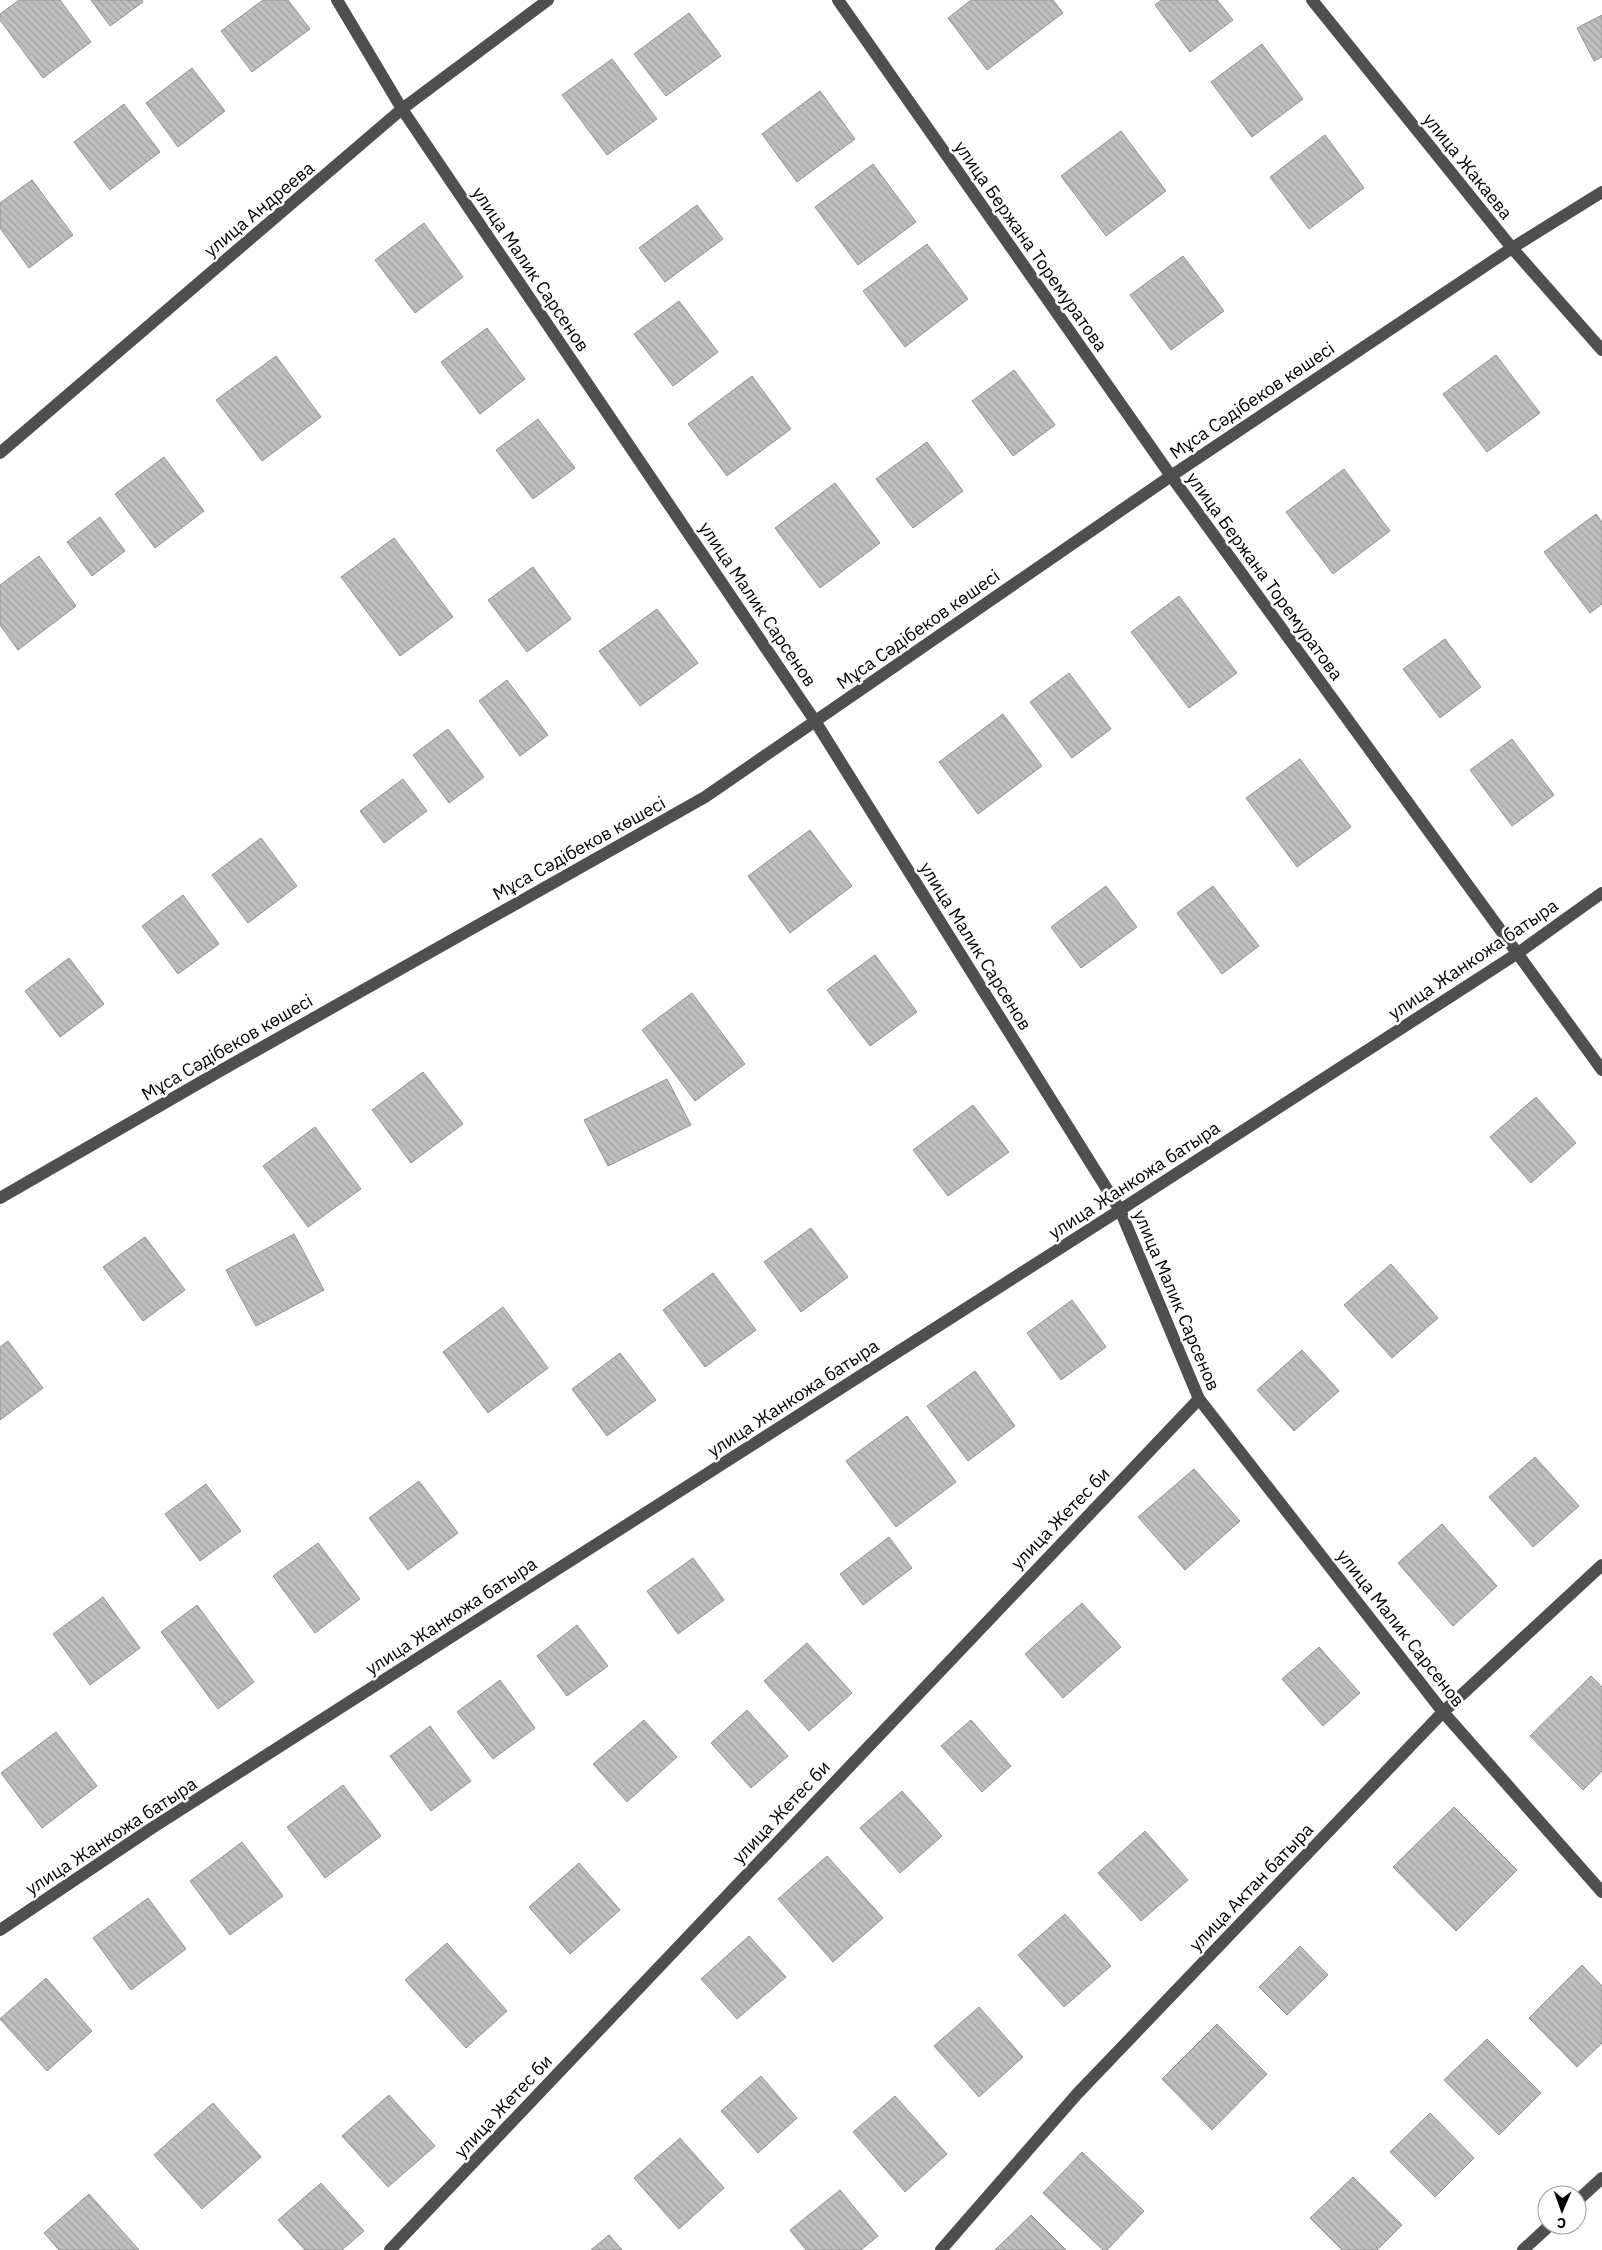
<svg xmlns="http://www.w3.org/2000/svg" width="1602" height="2250" font-family="'IBM Plex Sans',sans-serif">
	<style>
		.building { fill: url(#building-back-hatch); stroke: #939393 }
		.lines { fill: none; stroke-linecap: round; stroke-linejoin: round }
		.minor { stroke: #4f4f4f; stroke-width: 12 }
		.labels { text-anchor: middle; dominant-baseline: central; stroke-width: 5; stroke-linejoin: round; paint-order: stroke }
		.street-label { font-size: 18px; fill: #000; stroke: #fff }
	</style>
	<defs>
		<pattern id="building-back-hatch" width="6" height="6" patternUnits="userSpaceOnUse" patternTransform="scale(1.25)"><rect width="6" height="6" fill="#bfbfbf"/><path d="M-1 5l2 2M0 0l6 6M5-1l2 2" fill="none" stroke="#a2a2a2"/></pattern>
	</defs>
	<rect width="100%" height="100%" fill="#fff"/>
	<g class="building">
		<path d="M19 0H60L91 42 43 78 0 20V14Z"/>
		<path d="M91 0H142L143 2 110 26Z"/>
		<path d="M263 0H288L310 29 252 72 221 31Z"/>
		<path d="M971 0H1053L1063 13 987 70 948 18Z"/>
		<path d="M1161 0H1217L1233 20 1190 52 1155 5Z"/>
		<path d="M689 13 721 56 666 96 634 54Z"/>
		<path d="M1602 15V57L1594 61 1577 28Z"/>
		<path d="M1262 44 1303 99 1252 137 1211 82Z"/>
		<path d="M612 59 657 119 607 155 562 95Z"/>
		<path d="M192 68 225 111 178 147 146 103Z"/>
		<path d="M820 91 855 139 797 182 762 134Z"/>
		<path d="M124 104 160 152 110 190 74 142Z"/>
		<path d="M1121 131 1166 191 1106 236 1061 176Z"/>
		<path d="M1325 135 1364 188 1309 229 1270 177Z"/>
		<path d="M873 164 916 222 858 265 815 207Z"/>
		<path d="M32 180 73 235 29 268 0 228V203Z"/>
		<path d="M697 205 723 239 665 282 639 248Z"/>
		<path d="M424 223 463 277 415 313 375 260Z"/>
		<path d="M927 244 968 299 905 347 863 291Z"/>
		<path d="M1183 256 1224 311 1171 350 1130 295Z"/>
		<path d="M679 301 718 352 673 386 634 334Z"/>
		<path d="M487 328 525 379 480 414 441 362Z"/>
		<path d="M1496 355 1540 413 1487 452 1443 394Z"/>
		<path d="M276 356 321 417 262 461 216 400Z"/>
		<path d="M1014 370 1055 425 1013 456 972 401Z"/>
		<path d="M752 376 791 429 727 476 688 424Z"/>
		<path d="M538 419 575 468 533 499 496 450Z"/>
		<path d="M927 442 963 491 913 528 876 479Z"/>
		<path d="M164 457 204 511 155 548 115 494Z"/>
		<path d="M1344 469 1390 531 1333 574 1286 512Z"/>
		<path d="M835 483 880 543 820 588 775 528Z"/>
		<path d="M1596 514 1602 522V604L1590 613 1544 552Z"/>
		<path d="M100 517 125 551 92 576 67 542Z"/>
		<path d="M394 538 453 617 400 656 341 577Z"/>
		<path d="M39 556 76 606 18 650 0 625V585Z"/>
		<path d="M533 567 571 619 527 652 488 600Z"/>
		<path d="M1179 596 1237 673 1189 708 1131 632Z"/>
		<path d="M657 609 698 663 640 706 599 651Z"/>
		<path d="M1445 639 1481 687 1440 718 1403 669Z"/>
		<path d="M1069 673 1111 729 1072 758 1030 702Z"/>
		<path d="M507 680 548 735 520 756 479 701Z"/>
		<path d="M1003 714 1042 766 978 814 939 762Z"/>
		<path d="M448 729 484 777 449 803 413 755Z"/>
		<path d="M1512 739 1554 795 1512 826 1470 770Z"/>
		<path d="M1300 759 1351 827 1297 867 1246 798Z"/>
		<path d="M403 779 427 811 384 843 360 811Z"/>
		<path d="M810 830 852 886 790 933 748 876Z"/>
		<path d="M261 838 297 886 248 923 212 875Z"/>
		<path d="M1106 886 1137 927 1081 968 1051 927Z"/>
		<path d="M1213 886 1259 946 1222 974 1177 913Z"/>
		<path d="M183 895 219 944 178 974 142 926Z"/>
		<path d="M875 955 917 1012 870 1046 827 990Z"/>
		<path d="M69 958 104 1004 60 1037 25 991Z"/>
		<path d="M692 993 745 1064 695 1101 642 1030Z"/>
		<path d="M423 1072 463 1124 411 1163 372 1110Z"/>
		<path d="M667 1079 691 1125 608 1166 584 1120Z"/>
		<path d="M1536 1097 1576 1143 1531 1183 1490 1137Z"/>
		<path d="M973 1105 1009 1152 948 1196 913 1150Z"/>
		<path d="M315 1127 361 1189 308 1227 263 1166Z"/>
		<path d="M811 1228 848 1277 801 1312 764 1262Z"/>
		<path d="M294 1234 324 1290 256 1326 226 1270Z"/>
		<path d="M145 1237 185 1290 143 1321 103 1267Z"/>
		<path d="M1391 1264 1438 1318 1392 1358 1344 1305Z"/>
		<path d="M713 1273 756 1330 705 1367 663 1310Z"/>
		<path d="M1072 1300 1106 1347 1061 1380 1027 1333Z"/>
		<path d="M503 1307 548 1368 488 1413 443 1352Z"/>
		<path d="M8 1341 43 1388 0 1420V1347Z"/>
		<path d="M1302 1350 1339 1391 1294 1431 1257 1390Z"/>
		<path d="M620 1353 656 1400 607 1436 572 1389Z"/>
		<path d="M975 1371 1015 1426 968 1461 927 1406Z"/>
		<path d="M907 1416 956 1482 896 1527 846 1461Z"/>
		<path d="M1535 1457 1579 1506 1533 1547 1489 1497Z"/>
		<path d="M1194 1469 1240 1521 1185 1570 1138 1517Z"/>
		<path d="M419 1481 458 1533 408 1570 369 1518Z"/>
		<path d="M206 1484 241 1531 200 1561 165 1514Z"/>
		<path d="M1442 1524 1497 1586 1453 1626 1398 1563Z"/>
		<path d="M889 1537 912 1568 863 1605 840 1574Z"/>
		<path d="M318 1543 360 1599 315 1633 273 1576Z"/>
		<path d="M693 1558 724 1600 678 1634 647 1591Z"/>
		<path d="M103 1597 140 1648 90 1685 53 1634Z"/>
		<path d="M1082 1603 1121 1647 1063 1698 1025 1654Z"/>
		<path d="M197 1605 254 1682 218 1709 161 1632Z"/>
		<path d="M577 1625 608 1666 567 1696 537 1656Z"/>
		<path d="M807 1643 852 1693 809 1731 764 1681Z"/>
		<path d="M1319 1647 1360 1693 1323 1726 1282 1679Z"/>
		<path d="M1591 1676 1602 1687V1771L1583 1790 1530 1736Z"/>
		<path d="M500 1680 535 1728 493 1759 457 1712Z"/>
		<path d="M747 1710 788 1756 751 1788 711 1743Z"/>
		<path d="M644 1720 677 1757 627 1802 593 1764Z"/>
		<path d="M971 1720 1011 1766 982 1792 941 1746Z"/>
		<path d="M430 1726 471 1781 431 1811 390 1756Z"/>
		<path d="M56 1732 97 1786 42 1828 1 1773Z"/>
		<path d="M343 1785 381 1836 325 1878 287 1827Z"/>
		<path d="M902 1791 942 1836 900 1873 860 1828Z"/>
		<path d="M1454 1807 1517 1870 1456 1931 1393 1867Z"/>
		<path d="M1145 1831 1188 1880 1141 1921 1098 1873Z"/>
		<path d="M242 1842 283 1896 230 1935 190 1881Z"/>
		<path d="M827 1856 883 1918 833 1962 778 1899Z"/>
		<path d="M579 1863 620 1910 570 1954 529 1907Z"/>
		<path d="M148 1898 186 1949 131 1990 93 1938Z"/>
		<path d="M1065 1914 1111 1966 1064 2007 1018 1955Z"/>
		<path d="M749 1936 786 1977 737 2019 701 1979Z"/>
		<path d="M447 1943 507 2011 466 2048 405 1980Z"/>
		<path d="M1300 1946 1328 1975 1287 2015 1259 1987Z"/>
		<path d="M1582 1965 1602 1986V2043L1577 2067 1529 2018Z"/>
		<path d="M46 1978 92 2031 47 2071 0 2019Z"/>
		<path d="M979 2007 1023 2057 979 2097 934 2046Z"/>
		<path d="M1217 2024 1267 2074 1212 2130 1162 2079Z"/>
		<path d="M1487 2039 1541 2093 1499 2135 1444 2080Z"/>
		<path d="M761 2076 797 2118 758 2153 721 2111Z"/>
		<path d="M389 2095 435 2146 388 2187 342 2136Z"/>
		<path d="M895 2096 947 2154 905 2192 853 2132Z"/>
		<path d="M213 2103 261 2157 202 2209 154 2155Z"/>
		<path d="M1430 2113 1474 2158 1435 2197 1390 2152Z"/>
		<path d="M680 2138 724 2188 679 2229 634 2178Z"/>
		<path d="M1082 2152 1144 2211 1107 2250H1103L1043 2193Z"/>
		<path d="M1353 2177 1402 2225 1377 2250H1342L1310 2218Z"/>
		<path d="M321 2183 364 2231 342 2250H305L278 2220Z"/>
		<path d="M840 2190 878 2236 861 2250H806L790 2230Z"/>
		<path d="M89 2194 139 2250H59L44 2233Z"/>
		<path d="M1031 2215 1066 2250H995Z"/>
		<path d="M609 2235 622 2250H591Z"/>
	</g>
	<g class="lines">
		<g class="minor">
			<path d="M337 0 402 109 815 721 1120 1210 1199 1399 1443 1712 1602 1892"/>
			<path d="M838 0 1171 476 1602 1070"/>
			<path d="M1312 0 1512 248 1602 350"/>
			<path d="M0 453 402 109 548 0"/>
			<path d="M0 1198 220 1071 705 797 1171 476 1512 248 1602 192"/>
			<path d="M0 1930 152 1828 1120 1210 1518 953 1602 893"/>
			<path d="M1577 2201 1602 2178"/>
			<path d="M390 2250 1199 1399"/>
			<path d="M941 2250 1077 2094 1443 1712 1602 1565"/>
			<path d="M1523 2250 1550 2225"/>
		</g>
	</g>
	<g class="labels">
		<g class="street-label">
			<text transform="translate(1468 166) rotate(51)">улица Жакаева</text>
			<text transform="translate(259 209) rotate(-40)">улица Андреева</text>
			<text transform="translate(1031 246) rotate(55)">улица Бержана Торемуратова</text>
			<text transform="translate(531 269) rotate(56)">улица Малик Сарсенов</text>
			<text transform="translate(1252 400) rotate(-34)">Мұса Сәдібеков көшесі</text>
			<text transform="translate(1265 576) rotate(54)">улица Бержана Торемуратова</text>
			<text transform="translate(758 604) rotate(56)">улица Малик Сарсенов</text>
			<text transform="translate(918 629) rotate(-35)">Мұса Сәдібеков көшесі</text>
			<text transform="translate(579 848) rotate(-29)">Мұса Сәдібеков көшесі</text>
			<text transform="translate(976 946) rotate(58)">улица Малик Сарсенов</text>
			<text transform="translate(1473 959) rotate(-34)">улица Жанкожа батыра</text>
			<text transform="translate(227 1047) rotate(-30)">Мұса Сәдібеков көшесі</text>
			<text transform="translate(1134 1180) rotate(-33)">улица Жанкожа батыра</text>
			<text transform="translate(1177 1300) rotate(67)">улица Малик Сарсенов</text>
			<text transform="translate(793 1398) rotate(-33)">улица Жанкожа батыра</text>
			<text transform="translate(1060 1518) rotate(-46)">улица Жетес би</text>
			<text transform="translate(451 1616) rotate(-33)">улица Жанкожа батыра</text>
			<text transform="translate(1401 1628) rotate(52)">улица Малик Сарсенов</text>
			<text transform="translate(781 1812) rotate(-47)">улица Жетес би</text>
			<text transform="translate(111 1836) rotate(-33)">улица Жанкожа батыра</text>
			<text transform="translate(1251 1887) rotate(-46)">улица Актан батыра</text>
			<text transform="translate(503 2106) rotate(-47)">улица Жетес би</text>
		</g>
	</g>
	<g transform="translate(1562 2210) rotate(182)"><circle r="24" fill="#ffffff" stroke="#999999"/>
	<path d="M0-4L9 19L0 12L-9 19Z" fill="#000000"/>
	<text y="-8" font-size="14" font-weight="bold" text-anchor="middle" fill="#000000">С</text>
	</g>
</svg>
